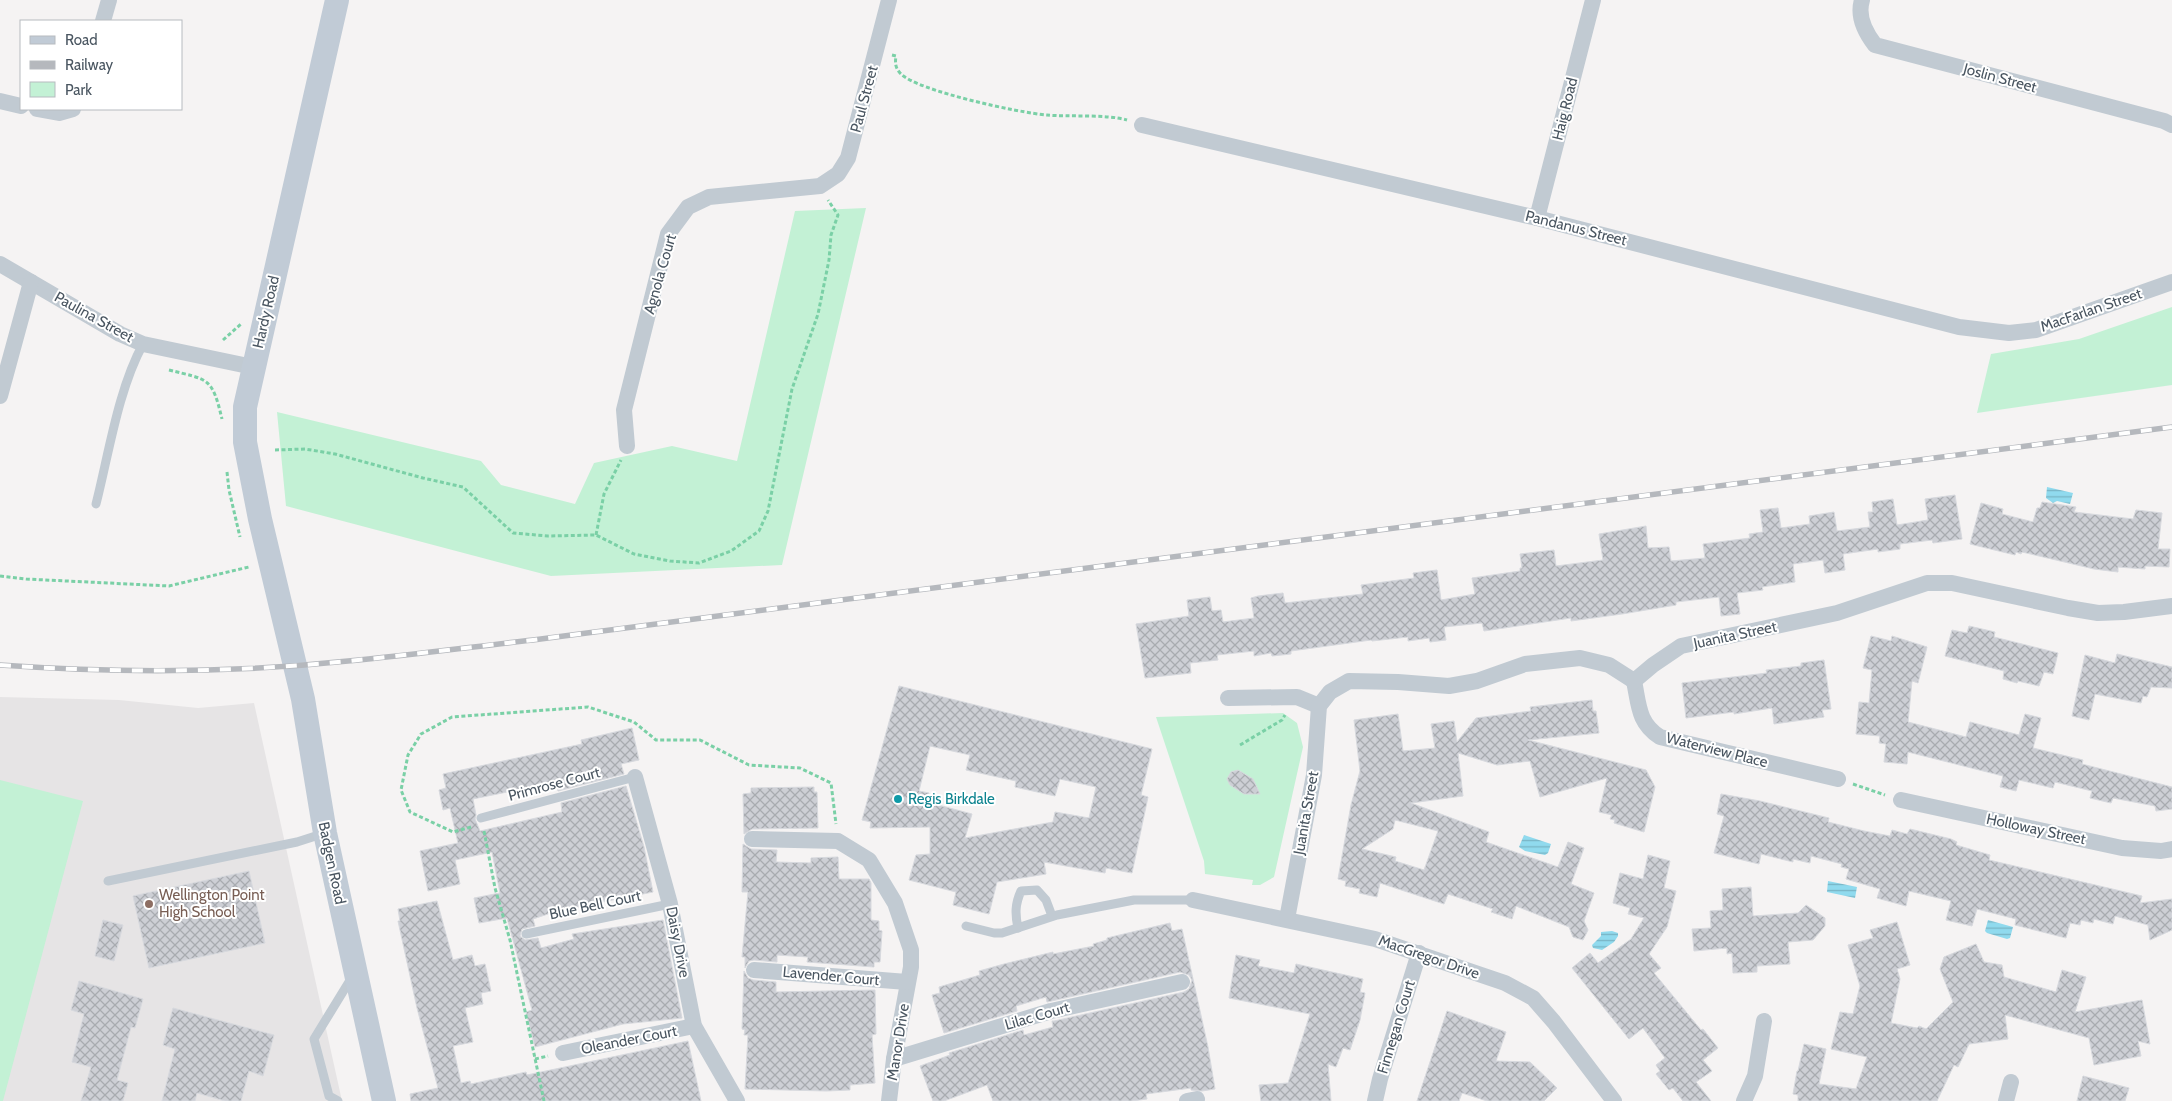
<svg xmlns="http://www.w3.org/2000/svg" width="2172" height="1101" font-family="Cabin,sans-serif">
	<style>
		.education { fill: #e6e4e5 }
		.park { fill: #c3f1d5 }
		.water { fill: url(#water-rules) }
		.building { fill: url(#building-cross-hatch); stroke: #d7d9de; fill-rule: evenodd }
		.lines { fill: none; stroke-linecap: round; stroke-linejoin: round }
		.path { stroke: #7ad0a6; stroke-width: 3; stroke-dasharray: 4 2.5; stroke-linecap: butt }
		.lane { stroke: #c1cad2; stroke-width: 9 }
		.street { stroke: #c1cad2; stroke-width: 16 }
		.secondary { stroke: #c1cbd6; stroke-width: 24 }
		.rail-casing { stroke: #b5b8bd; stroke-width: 5.5 }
		.rail { stroke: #fff; stroke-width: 4; stroke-dasharray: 11; stroke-linecap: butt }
		.culture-dot { fill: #0f9aa8; stroke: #fff; stroke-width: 2 }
		.education-dot { fill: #8d6e63; stroke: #fff; stroke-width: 2 }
		.labels { text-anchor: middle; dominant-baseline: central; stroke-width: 4; stroke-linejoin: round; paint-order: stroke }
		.street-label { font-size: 15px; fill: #4a5661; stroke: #fff }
		.culture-label { font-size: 15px; fill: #0d838f; stroke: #fff; text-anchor: start }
		.education-label { font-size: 15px; fill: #785e54; stroke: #fff; text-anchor: start }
	</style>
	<defs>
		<pattern id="water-rules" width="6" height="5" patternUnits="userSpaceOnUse" patternTransform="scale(1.25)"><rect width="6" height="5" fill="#90daee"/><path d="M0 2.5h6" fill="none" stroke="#78b4c4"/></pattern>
		<pattern id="building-cross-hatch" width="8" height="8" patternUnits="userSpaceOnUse" patternTransform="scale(1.25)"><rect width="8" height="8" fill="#cdcfd5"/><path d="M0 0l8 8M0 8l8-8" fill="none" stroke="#a8abb0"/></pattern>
	</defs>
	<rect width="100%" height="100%" fill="#f5f3f3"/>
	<path class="education" d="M0 697 119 700 198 708 254 703 342 1101H0Z"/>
	<g class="park">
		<path d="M866 208 782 565 551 576 286 506 277 412 481 461 501 485 575 504 594 463 672 446 737 461 795 211Z"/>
		<path d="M2172 307V385L1977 413 1991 354 2079 339Z"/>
		<path d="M1283 713 1297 723 1303 747 1274 877 1260 885H1252L1253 880 1205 874 1204 861 1156 717Z"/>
		<path d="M0 780 83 801 3 1101H0Z"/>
	</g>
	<g class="water">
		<path d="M2047 487 2073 493 2070 504 2057 501 2053 503 2046 498Z"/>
		<path d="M1524 835 1551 844 1548 853 1545 855 1525 851 1519 847Z"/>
		<path d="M1828 881 1857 887 1855 898 1827 892Z"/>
		<path d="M1988 920 2013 927 2010 938 2007 939 1987 933 1985 931Z"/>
		<path d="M1612 931 1618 933V936L1614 942 1602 950 1593 948 1592 945 1601 936V932Z"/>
	</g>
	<g class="building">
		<path d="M1955 495 1962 539 1933 543 1932 540 1900 544V549L1878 552V549L1843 554 1845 570 1825 573 1823 560 1793 564 1795 582 1762 587 1763 590 1737 593 1740 614 1721 616 1719 597 1676 602V605L1622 614 1571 621V618L1484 631 1482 623 1444 627 1446 640 1430 642 1429 638 1408 641V637L1372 641 1371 640 1291 651V654L1272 656 1271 653 1254 656V651L1217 655 1218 660 1190 663 1191 673 1145 678 1136 624 1189 616 1187 600 1210 597 1212 611 1221 610 1223 622 1254 618 1251 598 1258 596 1283 593 1285 603 1363 594 1361 585 1414 578 1413 573 1437 570 1441 600 1475 594 1472 578 1520 571V568H1522L1520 554 1554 550 1556 566 1603 560 1599 534 1646 526 1648 548 1669 547 1671 561 1705 558 1703 544 1750 538 1749 534 1763 532 1760 510 1778 508 1781 528 1810 524 1809 516 1834 512 1837 531 1870 527 1868 512H1873L1872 502 1893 499 1897 525 1928 520 1925 499Z"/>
		<path d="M2042 502 2076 507 2074 512 2133 519 2136 510 2162 513 2158 549H2170L2169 567 2145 566V569L2118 567V572L2094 569 2022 552 2021 554 2016 552 2015 555 1970 544 1981 503 2003 509 2002 514 2033 522 2037 508H2040Z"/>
		<path d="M1969 626 1995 632 1994 637 2058 653 2053 674 2044 672 2039 686 2018 681 2017 683 2003 679 2004 671 1945 656 1952 630 1967 633Z"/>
		<path d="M1871 636 1891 641 1892 636 1927 647 1918 683 1912 681 1908 722 1966 737 1970 722 2019 735 2025 714 2041 718 2033 748 2083 760 2082 764 2172 787V809L2156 811 2155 806 2113 798 2111 803 2090 798 2092 791 2055 782 2053 788 2019 780 2016 791 2000 787 2003 776 1908 752 1907 764 1884 762 1886 744 1879 743 1880 736 1856 734 1859 702 1869 703 1872 670 1863 668Z"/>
		<path d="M2117 654 2172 667V688L2151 687 2147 697 2143 696 2141 703 2095 694 2089 720 2072 716 2085 655 2115 663Z"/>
		<path d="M1824 660 1831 709 1822 710 1824 717 1774 724 1772 708 1734 714V712L1686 718 1682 683 1767 673 1766 670 1801 666V663Z"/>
		<path d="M899 686 1152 749 1141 795 1148 797 1132 873 1106 868 1105 873 1044 862 1046 874 997 882 989 914 953 905 956 892 909 880 916 855 930 854V827L870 828 871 822 862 820ZM930 746 970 755 966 770 1016 781 1015 787 1055 796 1060 779 1096 787 1089 818 1055 812 1053 822 965 838 972 814 927 802 929 793 919 791Z"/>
		<path d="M1592 700 1593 711H1596L1599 733 1528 740 1646 770 1655 787 1644 832 1614 823 1615 820 1610 819 1612 815 1599 812 1607 778 1540 797 1530 761 1497 765 1458 753 1463 796 1411 803 1489 832 1486 842 1558 867 1568 842 1584 848 1571 884 1594 893 1584 921 1588 930 1583 940 1573 937 1569 927 1516 906 1512 919 1491 912 1493 909 1448 894 1444 904 1380 883 1377 897 1359 893 1360 889 1345 886 1346 881 1338 879 1351 805 1360 771 1354 720 1398 714 1403 751 1435 748 1431 724 1454 721 1457 742 1476 718 1531 711 1530 707ZM1395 820 1438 831 1424 870 1395 861 1396 857 1362 849 1393 829Z"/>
		<path d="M632 728 639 760 621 764 624 774 558 791 556 782 473 799 476 815 475 819 480 831 562 812 561 803 626 786 644 847 653 892 557 911 533 919 535 926 522 929 520 936 525 940 538 938 541 948 574 939 572 934 663 920 682 1018 623 1024 535 1047 526 1012 532 1010 507 918 479 923 474 898 500 893 492 852 455 860 460 884 428 891 420 851 458 843 450 808 443 810 439 790 446 788 443 774 582 744 581 740Z"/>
		<path d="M1238 770 1253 779 1260 794H1244L1230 785 1227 779 1231 772Z"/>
		<path d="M814 787V792H817L818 828 752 829 744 834 743 794 751 793V788Z"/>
		<path d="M1721 794 1760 801 1829 818 1828 822 1864 831 1890 836 1892 830 1907 834 1910 829 1951 839 1957 842 1956 845 1990 855 1989 860 2142 896 2140 903 2172 899V930L2150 940 2148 925 2115 916 2113 924 2094 919 2093 923 2081 920 2080 925 2070 923 2066 938 2015 925 2016 919 1977 909 1972 926 1946 920 1951 901 1909 891 1906 906 1877 898 1880 889 1846 879 1849 869 1841 867 1842 864 1811 856 1810 863 1793 859V862L1761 854 1759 864 1714 853 1724 816 1717 814Z"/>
		<path d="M743 844 751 849 777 850 776 862 811 863V858L838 857 839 879H869L871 883V920L879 921V930L882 931 880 962H874V967L807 962 808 957 777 955V962L754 960 749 961 745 968V957H742L748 892H742Z"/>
		<path d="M1648 855 1670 861 1664 888 1676 891 1667 927 1649 954 1661 968 1654 973 1701 1030 1703 1029 1718 1048 1703 1060 1712 1071 1696 1082 1711 1101H1683L1673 1088 1669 1090 1656 1074 1660 1071 1656 1065 1665 1058 1643 1028 1629 1039 1572 968 1590 953 1598 963 1631 939 1644 918 1628 914 1630 908 1613 903 1620 873 1643 879Z"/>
		<path d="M249 871 265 943 149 968 133 896Z"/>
		<path d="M1751 887 1753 916 1798 913 1806 905 1825 918V926L1813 940 1788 942 1790 964 1757 966V972L1733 973 1732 953 1727 954V948L1694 951 1692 929 1711 928 1710 911 1723 910 1722 889Z"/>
		<path d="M437 901 453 960 472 955 475 966 485 964 491 991 481 993 483 1004 465 1008 473 1042 453 1046 461 1083 470 1081 471 1084 526 1072 527 1075 688 1041 701 1101H411L410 1094 438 1088 417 1008 398 921H400L398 909Z"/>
		<path d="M103 920 123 925 114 961 95 956Z"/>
		<path d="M1897 922 1910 965 1897 969 1900 979 1891 1023 1917 1028 1919 1026 1926 1029 1953 1002 1940 969 1944 957 1976 944 1984 962 2002 965 2004 977 2056 992 2062 970 2086 977 2075 1012 2142 1000 2150 1044 2138 1041 2141 1056 2094 1065 2089 1038 2005 1015 2008 1039 1969 1044 1958 1067 1954 1065 1937 1101H1798V1095L1793 1094 1797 1071H1798L1804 1044 1826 1049 1819 1084 1856 1089 1867 1057 1831 1049 1840 1012 1853 1014 1860 986 1848 945 1873 938 1870 930Z"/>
		<path d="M1170 923 1172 931 1182 929 1208 1047 1215 1089 1202 1091 1191 1090V1088L1146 1094 1147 1099 1132 1101H993L987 1085 944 1101H933L920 1066 950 1055 949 1053 1023 1030 1024 1035 1053 1027 1052 1021H1054L1184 992 1189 989 1192 980 1189 975 1180 972 1047 1002 1046 997 1016 1006 1017 1011 944 1033 932 995 940 993 939 987 980 975 979 971 1004 964 1053 952V954L1094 946 1093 944 1107 940V938Z"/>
		<path d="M1236 955 1260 960 1258 966 1294 973 1296 964 1363 979 1360 992 1365 993 1360 1020 1350 1050 1343 1048 1336 1067 1328 1064 1331 1101H1261L1259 1085 1288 1083 1310 1014 1229 998Z"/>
		<path d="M744 971 748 978 753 980 776 982V992L875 990 876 1034 872 1035 875 1083 850 1085V1090L826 1091 745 1089 748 1035H744L745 1030 742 1029Z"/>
		<path d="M79 981 143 999 135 1028 131 1027 117 1080 128 1083 123 1101H81L91 1067 72 1062 84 1014 71 1010Z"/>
		<path d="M173 1008 274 1035 263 1076 249 1071 241 1101H225L197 1093 195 1101H162L175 1049 163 1045Z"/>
		<path d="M1447 1011 1506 1032 1496 1061 1530 1062 1557 1088 1544 1101H1487L1462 1093 1459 1101H1417Z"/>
		<path d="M2083 1076 2129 1088 2125 1101H2077Z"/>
	</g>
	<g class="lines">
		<g class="path">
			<path d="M892 55 896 56C895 63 895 68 901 74 918 91 1020 113 1047 115 1069 117 1107 114 1127 120"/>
			<path d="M223 340 241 324"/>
			<path d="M169 370C209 380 212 377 222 419"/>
			<path d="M275 450 305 449 335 454 423 478 463 487 513 533 548 536 596 535 634 554 670 561 699 563 731 551 759 531 768 511 792 389 818 314 829 260 831 235 838 215 828 200"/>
			<path d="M227 472 229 490 240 537"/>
			<path d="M596 535 604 494 621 460"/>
			<path d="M0 576 26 579 169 586 249 567"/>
			<path d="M1240 745 1282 720 1285 715"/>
			<path d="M1853 784 1885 795"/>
			<path d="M471 827 453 832 410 812 401 790 408 755 421 734 452 717 588 707 634 722 656 740H700L749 765 800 768 831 783 836 824"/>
			<path d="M484 831 495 888 510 940 544 1101"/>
			<path d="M535 1059 548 1056"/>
		</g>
		<g class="lane">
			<path d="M96 504C109 453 118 390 143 344"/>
			<path d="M481 818 635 777"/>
			<path d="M108 881 297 842 325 833"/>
			<path d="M966 926 994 933H1002L1057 915 1134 900H1193"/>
			<path d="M1018 928C1015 914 1015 904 1021 891L1037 890 1046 900 1052 916"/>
			<path d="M526 934 670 904"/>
			<path d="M338 1101 329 1096 314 1039 352 977"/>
		</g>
		<g class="street">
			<path d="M1862 0C1857 16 1865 32 1875 45L2164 121 2172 125"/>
			<path d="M103 21 109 0"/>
			<path d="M0 101 21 106"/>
			<path d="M37 109 59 113 73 109"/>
			<path d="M1142 125 1537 218 1959 327 2009 333 2036 330 2172 282"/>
			<path d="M1537 218 1593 0"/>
			<path d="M0 264 120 334 143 344 253 367"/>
			<path d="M0 396 31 282"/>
			<path d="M627 446 624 410 668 234 688 207 709 197 820 186 838 174 848 158 889 0"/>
			<path d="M1634 681C1639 705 1638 723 1660 737L1838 779"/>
			<path d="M1228 698 1297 697 1319 706"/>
			<path d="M635 777 670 904 694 1026 737 1101"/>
			<path d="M1901 800 2122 848 2161 851 2172 849"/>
			<path d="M752 839 838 841 869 860 895 903 911 950V967L894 1059 889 1101"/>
			<path d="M1193 900 1375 939 1505 983 1533 998 1554 1022 1614 1101"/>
			<path d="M1287 919 1314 775 1319 706 1330 692 1349 681 1398 682 1449 686 1477 681 1525 664 1580 658 1609 665 1634 681 1653 665 1681 646 1837 613 1927 583H1952L2068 608 2098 613 2124 612 2172 606"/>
			<path d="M754 970 907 982"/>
			<path d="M563 1053 694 1026"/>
			<path d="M894 1059 1051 1011 1182 982"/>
			<path d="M1187 1101 1197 1099"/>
			<path d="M1375 1101 1380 1079 1419 953"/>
			<path d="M1744 1101 1755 1076 1764 1021"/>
			<path d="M2006 1101 2011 1082"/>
		</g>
		<path class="secondary" d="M337 0 245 407V442L260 519 303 699 325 833 384 1101"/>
		<defs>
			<path id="rail" d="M0 665C114 673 235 673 348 661 410 655 471 647 533 640L2172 427"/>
		</defs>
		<use href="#rail" class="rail-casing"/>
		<use href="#rail" class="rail"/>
	</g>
	<circle class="culture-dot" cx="898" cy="799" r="5"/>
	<circle class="education-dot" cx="149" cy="904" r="5"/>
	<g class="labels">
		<g class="street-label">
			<text transform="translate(2000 78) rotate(15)">Joslin Street</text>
			<text transform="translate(864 99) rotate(-75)">Paul Street</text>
			<text transform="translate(1565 109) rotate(-76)">Haig Road</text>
			<text transform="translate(1576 228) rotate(14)">Pandanus Street</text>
			<text transform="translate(660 274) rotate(-74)">Agnola Court</text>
			<text transform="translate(2091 310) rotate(-19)">MacFarlan Street</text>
			<text transform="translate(266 312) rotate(-77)">Hardy Road</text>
			<text transform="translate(94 317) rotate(29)">Paulina Street</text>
			<text transform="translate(1735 635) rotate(-12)">Juanita Street</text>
			<text transform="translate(1717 750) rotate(14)">Waterview Place</text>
			<text transform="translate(554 784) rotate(-15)">Primrose Court</text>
			<text transform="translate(1306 813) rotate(-80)">Juanita Street</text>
			<text transform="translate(2036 829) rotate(12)">Holloway Street</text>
			<text transform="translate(332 863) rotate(78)">Badgen Road</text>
			<text transform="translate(595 905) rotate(-12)">Blue Bell Court</text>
			<text transform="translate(678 942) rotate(79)">Daisy Drive</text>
			<text transform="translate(1429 957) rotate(19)">MacGregor Drive</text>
			<text transform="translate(831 976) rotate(5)">Lavender Court</text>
			<text transform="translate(1037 1016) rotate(-16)">Lilac Court</text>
			<text transform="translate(1396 1027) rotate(-73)">Finnegan Court</text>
			<text transform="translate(629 1040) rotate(-11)">Oleander Court</text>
			<text transform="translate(898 1042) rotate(-81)">Manor Drive</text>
		</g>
		<g class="culture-label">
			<text x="908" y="799">Regis Birkdale</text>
		</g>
		<g class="education-label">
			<text x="159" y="895">Wellington Point<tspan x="159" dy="17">High School</tspan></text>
		</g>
	</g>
	<rect x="20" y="20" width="162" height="90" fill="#ffffff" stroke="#b7bbc0"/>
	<rect x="30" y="36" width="25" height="8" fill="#c1cbd6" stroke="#b7bbc0"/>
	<text x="65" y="45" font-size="15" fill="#4a5661">Road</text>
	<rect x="30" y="61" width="25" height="8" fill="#b5b8bd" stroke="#b7bbc0"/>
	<text x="65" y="70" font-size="15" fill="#4a5661">Railway</text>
	<rect x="30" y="82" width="25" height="15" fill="#c3f1d5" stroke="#b7bbc0"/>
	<text x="65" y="95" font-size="15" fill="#4a5661">Park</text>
</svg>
